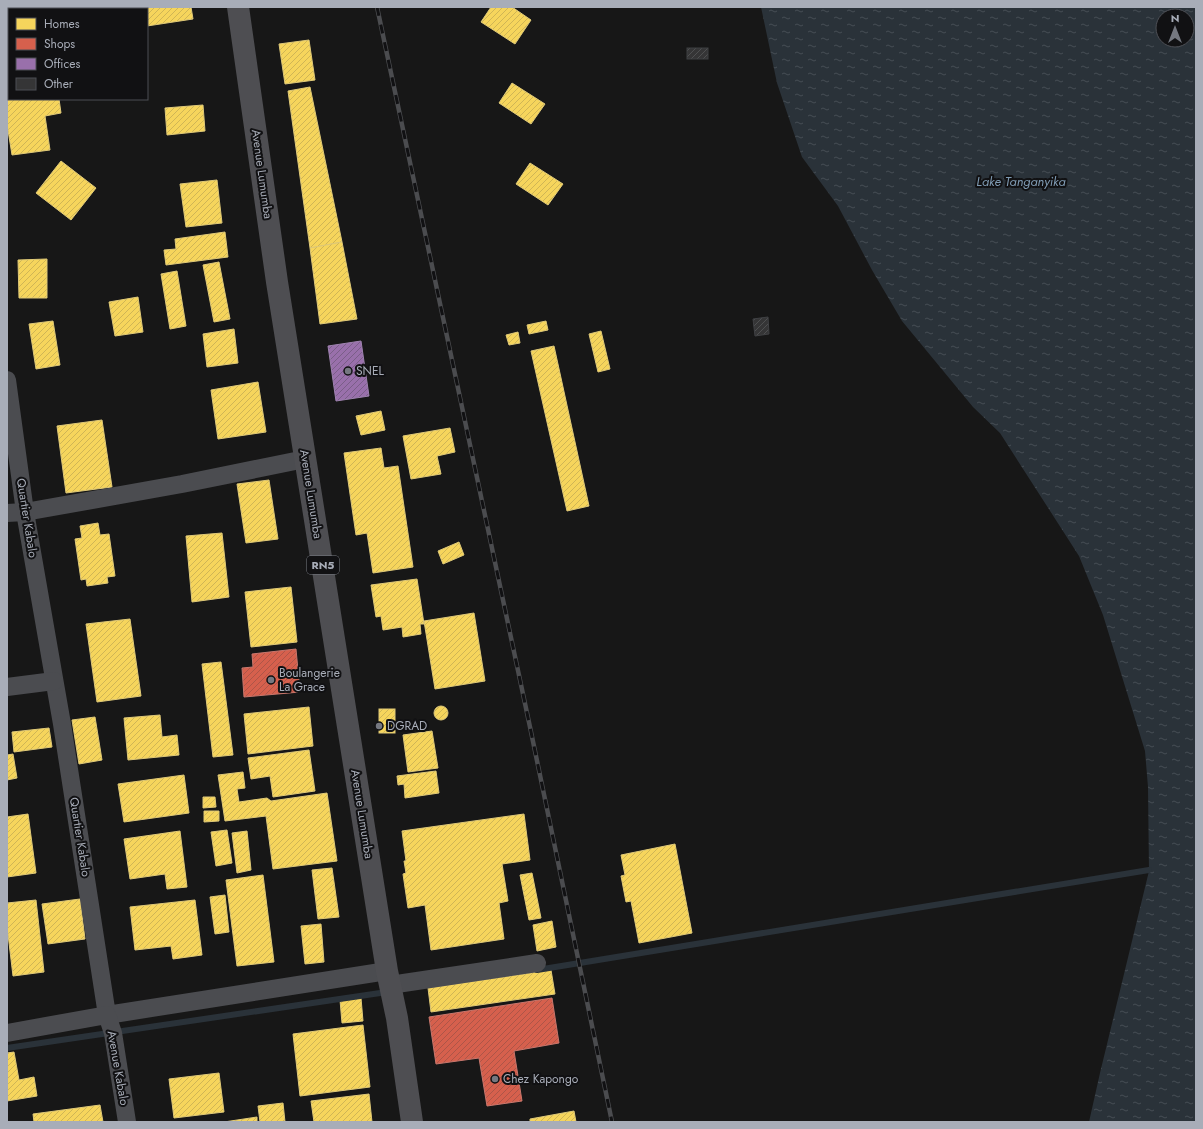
<svg xmlns="http://www.w3.org/2000/svg" width="1203" height="1129" font-family="Jost,sans-serif">
	<style>
		.water { fill: url(#water-ripples); fill-rule: evenodd }
		.homes { fill: url(#homes-hatch); stroke: #dfc978 }
		.shops { fill: url(#shops-hatch); stroke: #c8776d }
		.offices { fill: url(#offices-hatch); stroke: #9e82af }
		.lines { fill: none; stroke-linecap: round; stroke-linejoin: round }
		.stream { stroke: #2a3239; stroke-width: 6 }
		.building { fill: url(#building-hatch); stroke: #3f4043 }
		.minor { stroke: #4b4c50; stroke-width: 18 }
		.trunk { stroke: #4e4e52; stroke-width: 22 }
		.rail-casing { stroke: #4b4c4f; stroke-width: 4.5 }
		.rail { stroke: #111113; stroke-width: 3; stroke-dasharray: 9; stroke-linecap: butt }
		.poi-dot { fill: #757880; stroke: #111113; stroke-width: 1.5 }
		.labels { text-anchor: middle; dominant-baseline: central; stroke-width: 4; stroke-linejoin: round; paint-order: stroke }
		.shield { fill: #111113; stroke: #7b7e86; stroke-width: 1 }
		.shield-label { font-size: 11px; font-weight: bold; fill: #a8adb8 }
		.street-label { font-size: 12px; fill: #a8adb8; stroke: #111113 }
		.poi-label { font-size: 12px; fill: #a8adb8; stroke: #111113; text-anchor: start }
		.water-label { font-size: 13px; font-style: italic; fill: #7f9bb3; stroke: #111113 }
	</style>
	<defs>
		<pattern id="water-ripples" width="26" height="14" patternUnits="userSpaceOnUse"><rect width="26" height="14" fill="#2a3239"/><path d="M2 4q2-2 4 0t4 0M15 11q2-2 4 0t4 0" fill="none" stroke="#464d54"/></pattern>
		<pattern id="homes-hatch" width="6" height="6" patternUnits="userSpaceOnUse"><rect width="6" height="6" fill="#f6d55c"/><path d="M-1 1l2-2M0 6l6-6M5 7l2-2" fill="none" stroke="#cfb555"/></pattern>
		<pattern id="shops-hatch" width="6" height="6" patternUnits="userSpaceOnUse"><rect width="6" height="6" fill="#d6604d"/><path d="M-1 1l2-2M0 6l6-6M5 7l2-2" fill="none" stroke="#ad5548"/></pattern>
		<pattern id="offices-hatch" width="6" height="6" patternUnits="userSpaceOnUse"><rect width="6" height="6" fill="#9970ab"/><path d="M-1 1l2-2M0 6l6-6M5 7l2-2" fill="none" stroke="#7a5e88"/></pattern>
		<pattern id="building-hatch" width="6" height="6" patternUnits="userSpaceOnUse"><rect width="6" height="6" fill="#353536"/><path d="M-1 1l2-2M0 6l6-6M5 7l2-2" fill="none" stroke="#4f5051"/></pattern>
	</defs>
	<rect width="100%" height="100%" fill="#171717"/>
	<path class="water" d="M761 7H1196V1122H1089L1100 1073 1149 871 1148 787 1145 751 1103 615 1079 556 1000 433 973 407 902 321 872 270 838 206 802 157 777 83ZM1163 16H1187V40H1163Z"/>
	<g class="homes">
		<path d="M103 7H191L193 19 147 26V9H103Z"/>
		<path d="M491 7H512L531 20 515 44 481 22Z"/>
		<rect x="7" y="28" width="2" height="44"/>
		<path d="M309 40 315 80 285 84 279 44Z"/>
		<path d="M512 83 545 104 531 124 499 103Z"/>
		<path d="M310 87 342 242 310 248 288 91Z"/>
		<path d="M9 96V99H59L61 113 45 116 50 150 12 155 7 124V97Z"/>
		<path d="M203 105 205 131 167 135 165 108Z"/>
		<path d="M61 161 96 188 71 220 36 193Z"/>
		<path d="M530 163 563 184 548 205 516 184Z"/>
		<path d="M217 180 222 223 186 227 180 184Z"/>
		<path d="M225 232 228 257 166 265 164 250 176 249 175 239Z"/>
		<path d="M342 242 357 319 320 324 310 248Z"/>
		<path d="M47 259V298H19L18 260Z"/>
		<path d="M219 262 230 319 214 322 203 265Z"/>
		<path d="M177 271 186 326 170 329 161 274Z"/>
		<path d="M138 297 143 332 115 336 109 302Z"/>
		<path d="M53 321 60 365 36 369 29 324Z"/>
		<path d="M546 321 548 330 529 334 527 325Z"/>
		<path d="M234 329 238 363 207 367 203 334Z"/>
		<path d="M601 331 610 369 598 372 589 334Z"/>
		<path d="M518 332 520 343 509 345 506 335Z"/>
		<path d="M554 346 589 506 567 511 531 351Z"/>
		<path d="M258 382 266 432 218 439 211 390Z"/>
		<path d="M381 411 385 430 361 435 356 416Z"/>
		<path d="M102 420 112 487 66 493 57 426Z"/>
		<path d="M450 428 455 452 437 456 441 474 411 479 403 436Z"/>
		<path d="M381 448 384 468 398 466 413 567 373 573 367 533 356 535 344 453Z"/>
		<path d="M269 480 278 539 246 543 237 484Z"/>
		<path d="M98 523 100 535 109 534 115 576 107 577 108 583 87 586 86 579 81 580 75 539 82 538 80 526Z"/>
		<path d="M222 533 229 597 192 602 186 536Z"/>
		<path d="M459 542 464 555 443 564 438 551Z"/>
		<path d="M417 579 424 624H420L421 634 403 637 402 627 383 630 381 616 376 617 371 585Z"/>
		<path d="M291 587 297 642 251 647 245 592Z"/>
		<path d="M474 613 485 681 435 689 424 621Z"/>
		<path d="M130 619 141 696 97 702 86 624Z"/>
		<path d="M221 662 233 755 213 757 202 664Z"/>
		<circle cx="441" cy="713" r="7"/>
		<path d="M309 707 313 746 248 754 244 714Z"/>
		<rect x="379" y="709" width="16" height="24"/>
		<path d="M160 715 162 737 177 735 179 755 128 760 124 718Z"/>
		<path d="M95 717 102 760 79 764 72 720Z"/>
		<path d="M49 728 52 747 14 752 12 732Z"/>
		<path d="M432 731 438 768 408 772 403 735Z"/>
		<path d="M309 750 315 791 273 797 270 776 251 779 248 758Z"/>
		<path d="M13 754 17 778 7 780V755Z"/>
		<path d="M436 771 439 793 405 798 404 784 398 785 397 776Z"/>
		<path d="M243 772 245 788 237 789 239 802 267 798 271 801 327 793 337 861 273 869 266 816 225 821 218 775Z"/>
		<path d="M184 775 189 813 124 822 118 784Z"/>
		<path d="M203 797H215L216 807 203 808Z"/>
		<path d="M204 811H219V821L204 822Z"/>
		<path d="M28 814 36 873 7 877V817Z"/>
		<path d="M524 814 530 860 502 864 508 901 499 903 504 939 431 950 425 905 408 908 403 874 406 873 404 861H406L402 831Z"/>
		<path d="M227 830 232 863 216 866 211 832Z"/>
		<path d="M180 831 187 887 167 889 165 874 130 879 124 839Z"/>
		<path d="M247 831 251 870 237 873 232 833Z"/>
		<path d="M675 844 692 933 639 943 631 901 626 902 621 876 625 875 621 855Z"/>
		<path d="M332 868 339 917 318 919 312 870Z"/>
		<path d="M532 873 541 918 529 920 520 875Z"/>
		<path d="M263 875 274 962 237 966 226 880Z"/>
		<path d="M225 895 229 932 215 934 210 897Z"/>
		<path d="M80 899 85 939 48 944 42 904Z"/>
		<path d="M36 900 44 972 13 976 7 926V903Z"/>
		<path d="M195 900 202 955 173 959 171 946 135 950 130 907Z"/>
		<path d="M552 921 556 947 537 951 533 925Z"/>
		<path d="M321 924 324 962 305 964 301 926Z"/>
		<path d="M551 970 555 994 431 1012 428 988Z"/>
		<path d="M361 998 363 1021 342 1023 340 1000Z"/>
		<path d="M363 1025 370 1087 300 1096 293 1034Z"/>
		<path d="M14 1052 19 1080 34 1077 37 1096 7 1101V1053Z"/>
		<path d="M219 1073 224 1112 174 1118 169 1079Z"/>
		<path d="M369 1094 372 1122H314L311 1101Z"/>
		<path d="M283 1103 285 1122H260L258 1106Z"/>
		<path d="M100 1105 103 1122H34L33 1114Z"/>
		<path d="M574 1111 576 1122H530V1119Z"/>
		<path d="M257 1117V1122H224Z"/>
	</g>
	<g class="shops">
		<path d="M296 649 300 692 244 697 242 668 253 667 252 654Z"/>
		<path d="M552 998 559 1043 514 1051 522 1101 487 1106 479 1058 436 1064 429 1017Z"/>
	</g>
	<path class="offices" d="M361 341 369 396 336 401 328 346Z"/>
	<g class="lines">
		<g class="stream">
			<path d="M537 970 1149 870"/>
			<path d="M7 1048 387 992"/>
		</g>
	</g>
	<g class="building">
		<rect x="687" y="48" width="21" height="11"/>
		<path d="M768 317 769 334 755 336 753 319Z"/>
	</g>
	<g class="lines">
		<g class="minor">
			<path d="M7 380 25 512 62 724 107 1015 387 971"/>
			<path d="M7 513 25 512 182 484 305 459"/>
			<path d="M7 687 54 681"/>
			<path d="M390 985 537 963"/>
			<path d="M7 1033 107 1015 113 1033 127 1122"/>
		</g>
		<path class="trunk" d="M238 7 277 282 387 971 397 1018 412 1122"/>
		<defs>
			<path id="rail" d="M377 7 530 727 612 1122"/>
		</defs>
		<use href="#rail" class="rail-casing"/>
		<use href="#rail" class="rail"/>
	</g>
	<g class="poi-dot">
		<circle cx="348" cy="371" r="4"/>
		<circle cx="271" cy="680" r="4"/>
		<circle cx="379" cy="726" r="4"/>
		<circle cx="495" cy="1079" r="4"/>
	</g>
	<g class="labels">
		<rect class="shield" x="307" y="556" width="32" height="18" rx="3"/>
		<g class="shield-label">
			<text x="323" y="565">RN5</text>
		</g>
		<g class="street-label">
			<text transform="translate(262 174) rotate(82)">Avenue Lumumba</text>
			<text transform="translate(311 494) rotate(81)">Avenue Lumumba</text>
			<text transform="translate(27 518) rotate(81)">Quartier Kabalo</text>
			<text transform="translate(362 814) rotate(81)">Avenue Lumumba</text>
			<text transform="translate(80 837) rotate(81)">Quartier Kabalo</text>
			<text transform="translate(118 1068) rotate(80)">Avenue Kabalo</text>
		</g>
		<g class="poi-label">
			<text x="356" y="371">SNEL</text>
			<text x="279" y="673">Boulangerie<tspan x="279" dy="14">La Grace</tspan></text>
			<text x="387" y="726">DGRAD</text>
			<text x="503" y="1079">Chez Kapongo</text>
		</g>
		<g class="water-label">
			<text x="1021" y="181">Lake Tanganyika</text>
		</g>
	</g>
	<rect width="1203" height="1129" fill="none" stroke="#a8adb8" stroke-width="16"/>
	<rect x="8" y="8" width="140" height="92" fill="#111113" stroke="#4d4f55"/>
	<rect x="16" y="18" width="20" height="12" fill="#f6d55c" stroke="#4d4f55"/>
	<text x="44" y="28" font-size="12" fill="#a8adb8">Homes</text>
	<rect x="16" y="38" width="20" height="12" fill="#d6604d" stroke="#4d4f55"/>
	<text x="44" y="48" font-size="12" fill="#a8adb8">Shops</text>
	<rect x="16" y="58" width="20" height="12" fill="#9970ab" stroke="#4d4f55"/>
	<text x="44" y="68" font-size="12" fill="#a8adb8">Offices</text>
	<rect x="16" y="78" width="20" height="12" fill="#353536" stroke="#4d4f55"/>
	<text x="44" y="88" font-size="12" fill="#a8adb8">Other</text>
	<g transform="translate(1175 28)"><circle r="19" fill="#111113" stroke="#4d4f55"/>
	<path d="M0-3L7 15L0 10L-7 15Z" fill="#757880"/>
	<text y="-6" font-size="11" font-weight="bold" text-anchor="middle" fill="#a8adb8">N</text>
	</g>
</svg>
